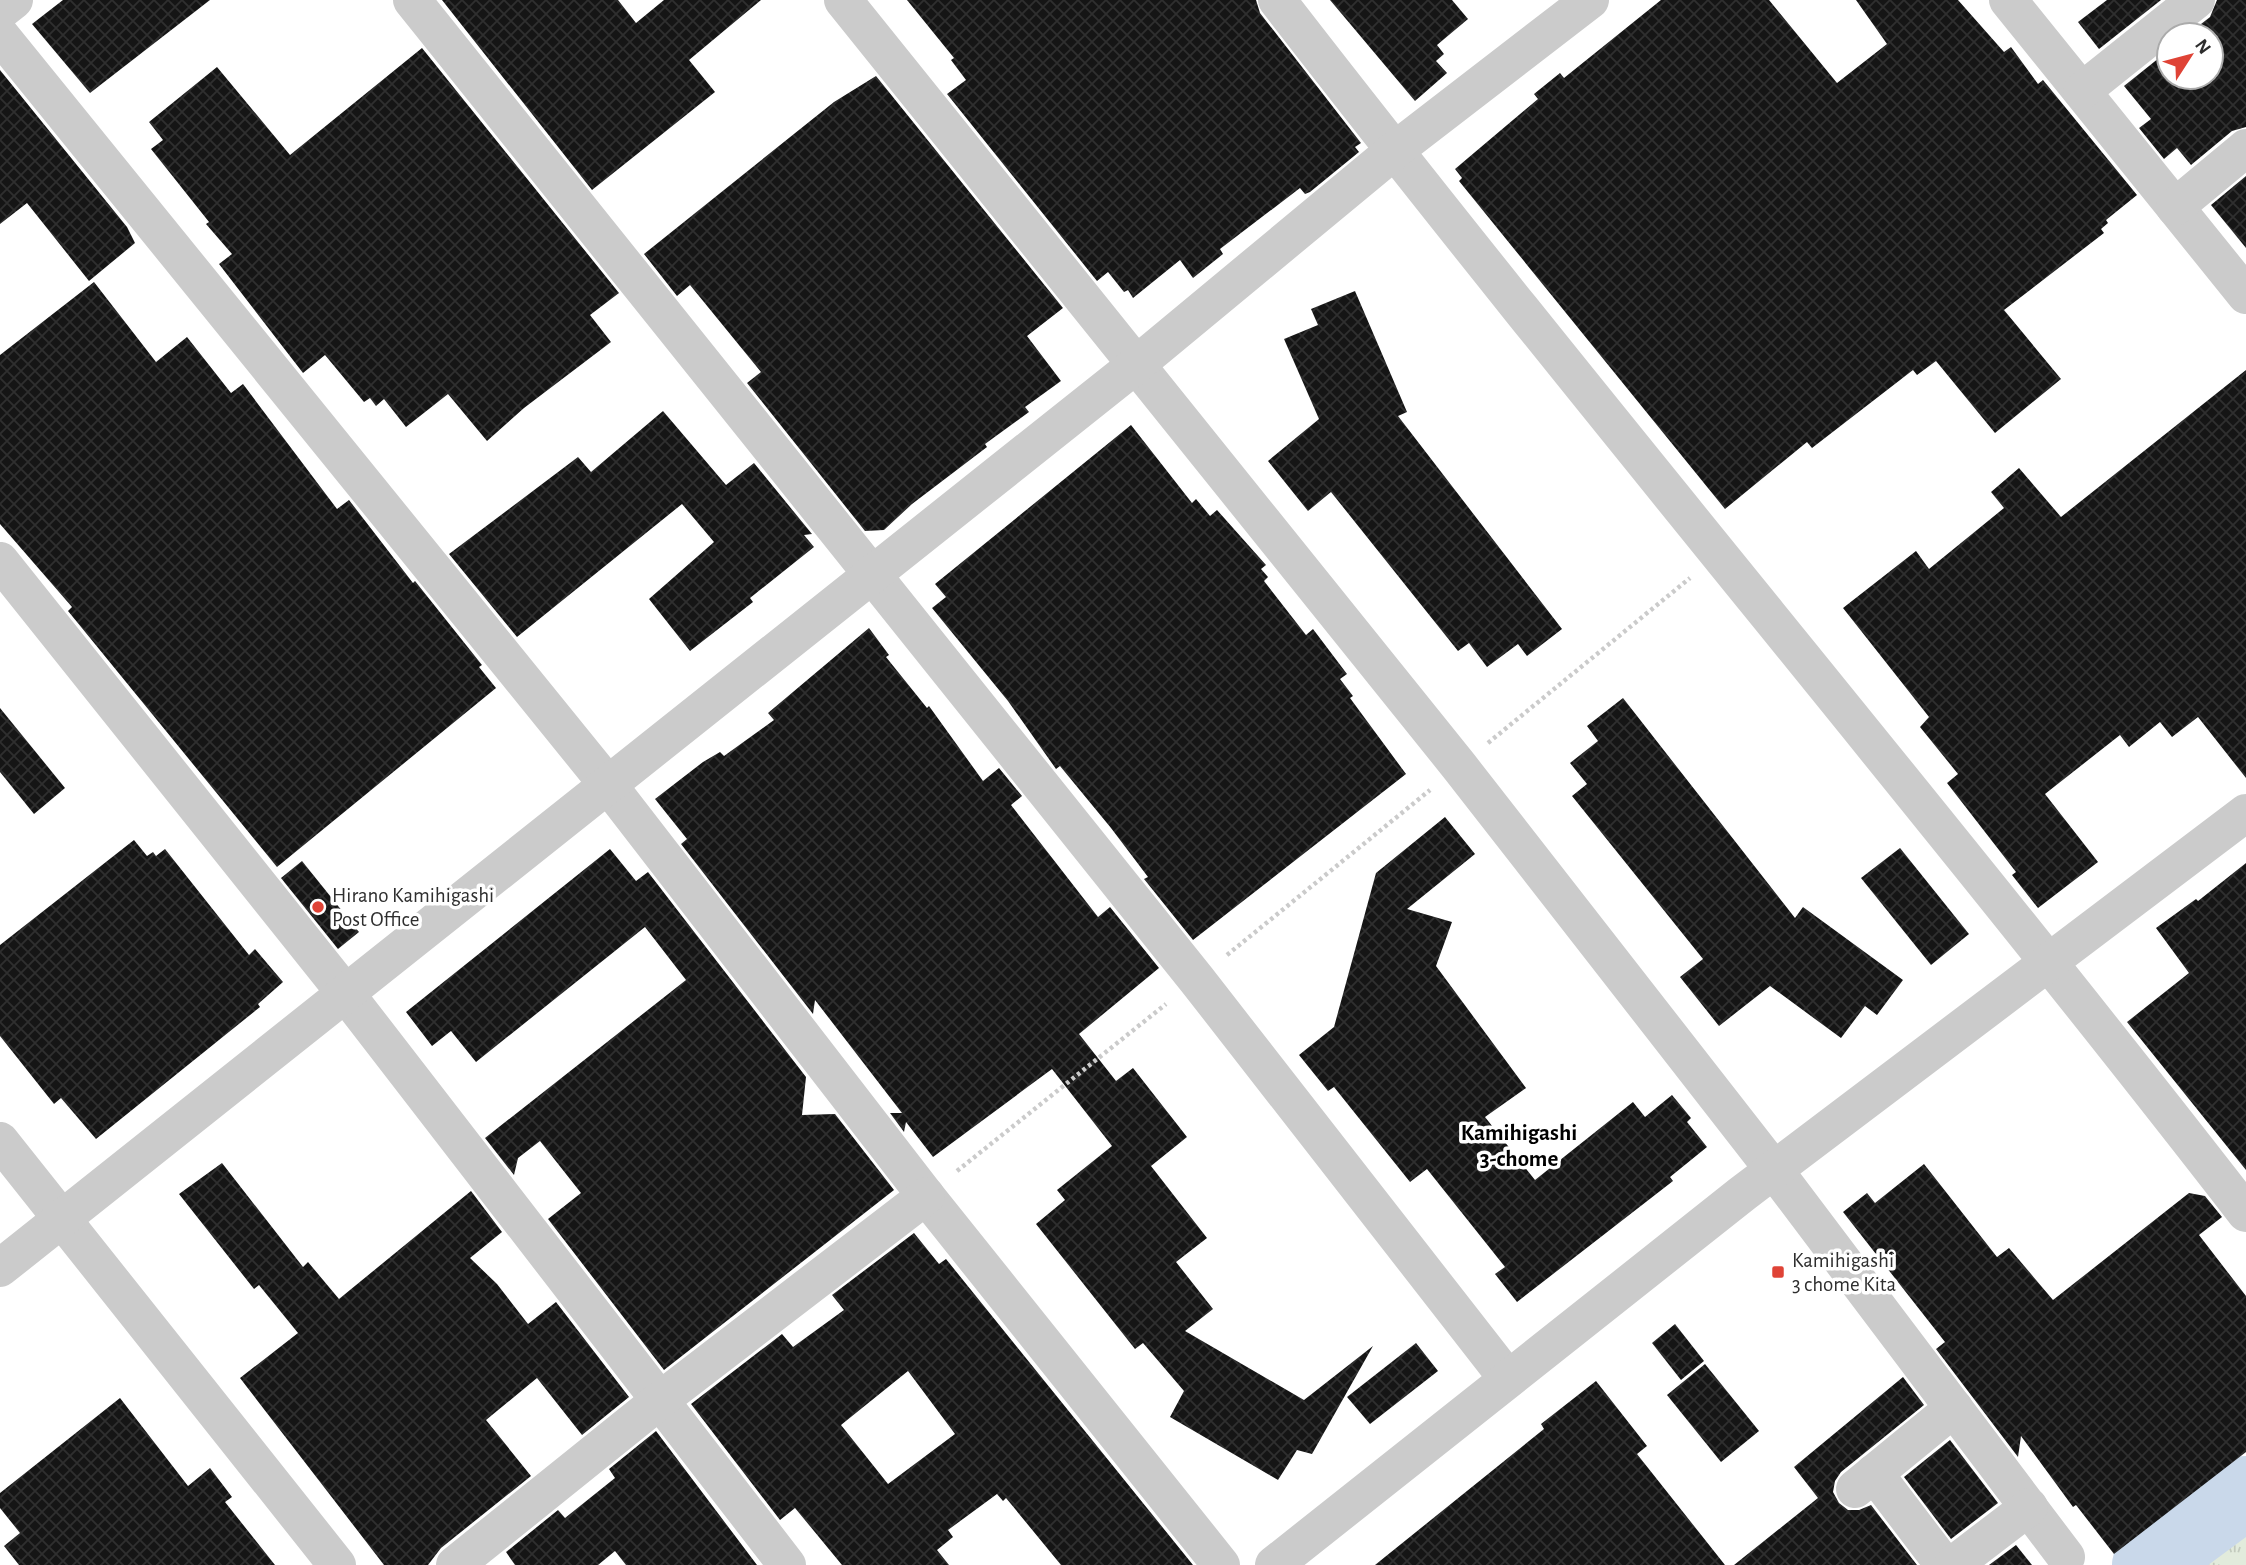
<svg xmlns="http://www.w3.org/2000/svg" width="2246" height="1565" font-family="'Alegreya Sans',sans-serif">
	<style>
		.grass { fill: url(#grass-tufts) }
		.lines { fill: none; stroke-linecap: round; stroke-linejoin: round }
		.river { stroke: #c9d8ea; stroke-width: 72 }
		.building { fill: url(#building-cross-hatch); fill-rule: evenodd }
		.path { stroke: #cbcbcb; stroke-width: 4.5; stroke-dasharray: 3.5 3.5; stroke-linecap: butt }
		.minor { stroke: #cbcbcb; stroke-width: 38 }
		.poi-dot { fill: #df4336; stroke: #fff; stroke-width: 2.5 }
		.labels { text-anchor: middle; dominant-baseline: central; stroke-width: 7; stroke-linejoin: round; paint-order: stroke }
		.poi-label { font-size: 21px; fill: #2e2e2e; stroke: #fff; text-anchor: start }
		.neighbourhood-label { font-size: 23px; font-weight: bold; fill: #000; stroke: #fff }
	</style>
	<defs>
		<pattern id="grass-tufts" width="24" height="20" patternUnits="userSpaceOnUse" patternTransform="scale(1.75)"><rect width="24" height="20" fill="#e2ebdc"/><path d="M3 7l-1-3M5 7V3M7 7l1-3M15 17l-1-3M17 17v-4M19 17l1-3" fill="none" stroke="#c2cabd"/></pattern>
		<pattern id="building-cross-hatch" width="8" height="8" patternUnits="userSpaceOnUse" patternTransform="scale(1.75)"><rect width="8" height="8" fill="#151515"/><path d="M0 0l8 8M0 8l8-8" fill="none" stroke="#2f2f2f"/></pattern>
	</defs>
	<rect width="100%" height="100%" fill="#fff"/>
	<path class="grass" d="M2246 1496V1565H2156Z"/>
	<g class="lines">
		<path class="river" d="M2148 1565 2246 1492"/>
	</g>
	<g class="building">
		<path d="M63 0H210L90 93 32 24Z"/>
		<path d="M442 0H618L636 23 664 0H761L689 60 715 92 592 190Z"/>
		<path d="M907 0H1256L1260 13 1361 143 1355 147 1359 152 1310 192 1305 194 1300 188 1220 249 1223 254 1193 278 1180 260 1133 298 1128 290 1124 292 1108 272 1097 281 947 94 966 80 951 60 954 58Z"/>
		<path d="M1330 0H1452L1468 19 1437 45 1444 54 1436 61 1447 73 1415 101Z"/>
		<path d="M1661 0H1769L1837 83 1887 44 1856 0H1958L2004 52 2011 47 2038 84 2043 80 2137 195 2106 220 2108 223 2101 229 2104 233 2004 310 2061 379 1995 433 1936 361 1917 375 1913 370 1812 448 1807 442 1725 509 1459 181 1462 178 1455 169 1538 99 1534 94 1560 73 1564 78Z"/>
		<path d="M2107 0H2161L2099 49 2078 22Z"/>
		<path d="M2217 0H2246V127L2232 131 2191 165 2177 148 2164 159 2139 128 2151 119 2124 86 2169 50V77H2211V35H2187L2210 17Z"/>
		<path d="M422 48 619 293 590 315 611 342 524 408 487 441 448 394 406 427 384 399 376 406 370 398 364 402 325 355 303 373 219 264 232 254 206 224 209 222 151 149 163 140 149 122 217 67 290 155Z"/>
		<path d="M0 70 127 227 135 243 89 281 27 203 0 224Z"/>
		<path d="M876 76 1063 308 1027 336 1061 381 1025 407 1029 412 985 444 987 447 912 504 884 530 865 531 747 383 761 372 690 285 677 296 644 254 834 102Z"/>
		<path d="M2246 176V248L2211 205Z"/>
		<path d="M94 282 156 362 187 337 231 393 243 384 337 509 349 500 413 583 415 581 482 665 479 667 496 688 277 867 68 611 72 607 0 524V355Z"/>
		<path d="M1355 291 1407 412 1398 416 1562 629 1527 656 1518 644 1487 667 1469 643 1458 651 1331 492 1308 511 1268 461 1319 419 1284 339 1318 325 1311 309Z"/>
		<path d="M2246 370V778L2198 717 2172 737 2160 722 2129 747 2120 735 2045 794 2098 862 2038 908 2012 875 2016 872 1947 783 1958 774 1920 727 1929 717 1843 608 1916 551 1929 569 2004 508 1991 492 2019 468 2061 517Z"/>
		<path d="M663 411 726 485 754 463 812 534 804 535 814 547 750 598 753 602 690 651 649 599 714 542 682 504 517 637 449 554 578 457 591 472Z"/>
		<path d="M1131 425 1192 503 1196 499 1210 516 1217 510 1266 565 1261 569 1268 577 1264 581 1306 635 1313 629 1347 674 1340 679 1353 696 1350 698 1406 774 1193 940 1144 879 1148 877 1111 828 1060 766 1056 769 1008 701 932 608 946 597 935 584Z"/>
		<path d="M869 628 889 655 886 657 927 708 929 706 983 781 999 768 1022 796 1011 805 1098 917 1110 907 1159 968 1079 1034 1116 1081 1133 1068 1187 1137 1151 1166 1207 1238 1176 1262 1213 1309 1185 1331 1304 1400 1373 1346 1312 1454 1297 1450 1278 1480 1170 1417 1184 1391 1143 1343 1135 1349 1036 1224 1065 1200 1057 1190 1112 1146 1052 1069 933 1157 906 1122 904 1132 890 1113H902L815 1000 813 1014 681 844 687 839 655 799 703 762 720 752 724 756 774 720 768 713Z"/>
		<path d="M1623 698 1795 918 1803 907 1903 980 1877 1015 1865 1006 1841 1038 1770 986 1719 1026 1680 977 1703 959 1572 796 1587 784 1570 763 1598 741 1587 726Z"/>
		<path d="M0 708 65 788 34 814 0 772Z"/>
		<path d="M1445 817 1475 854 1407 909 1452 922 1436 966 1526 1088 1485 1117 1535 1180 1633 1102 1645 1117 1672 1095 1691 1118 1687 1122 1707 1147 1670 1177 1673 1181 1517 1302 1495 1274 1505 1267 1427 1169 1410 1182 1334 1087 1328 1091 1299 1055 1334 1027 1376 873Z"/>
		<path d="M134 840 147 856 153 852 156 856 165 849 249 955 255 949 283 982 258 1004 260 1007 96 1139 61 1098 54 1104 0 1036V945Z"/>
		<path d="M1900 848 1969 934 1931 965 1861 878Z"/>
		<path d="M610 849 636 881 648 872 806 1077 802 1115 835 1114 894 1190 664 1370 548 1219 581 1193 540 1141 518 1158 514 1175 485 1138 686 980 645 927 476 1062 451 1031 432 1046 406 1012Z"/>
		<path d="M302 861 359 932 338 949 281 878Z"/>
		<path d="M2246 863V1170L2127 1022 2189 973 2156 928 2196 899 2198 901Z"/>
		<path d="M222 1163 303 1267 308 1262 339 1299 471 1191 502 1232 470 1258 497 1284 528 1324 556 1302 629 1397 582 1435 537 1378 486 1420 531 1476 441 1548 428 1565H384L240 1378 298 1333 259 1285 254 1289 179 1194Z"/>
		<path d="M1924 1164 1997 1257 2009 1248 2053 1300 2189 1193 2205 1196 2222 1217 2199 1235 2246 1296V1452L2114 1554 2076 1505 2073 1507 2021 1436 2018 1457 1936 1349 1945 1342 1843 1212 1867 1193 1875 1203Z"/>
		<path d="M914 1233 939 1264 946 1259 1193 1565H1061L1006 1498 1003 1501 997 1494 948 1530 953 1537 937 1550 949 1565H842L795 1508 780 1520 691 1404 782 1334 793 1347 844 1310 832 1295ZM908 1371 955 1434 888 1484 841 1425Z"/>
		<path d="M1675 1324 1704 1361 1681 1380 1652 1343Z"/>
		<path d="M1416 1343 1438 1371 1370 1424 1347 1397Z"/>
		<path d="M1705 1364 1759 1431 1721 1462 1667 1395Z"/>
		<path d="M1903 1377 1924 1405 1841 1472 1835 1481 1833 1492 1839 1503 1848 1510H1859L1871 1505 1917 1565H1734L1818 1498 1794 1467Z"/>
		<path d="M1596 1381 1647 1446 1637 1454 1725 1565H1375L1544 1429 1541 1424Z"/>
		<path d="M120 1398 188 1486 210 1468 232 1497 225 1502 275 1565H19L4 1546 20 1533 0 1508V1493Z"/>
		<path d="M656 1431 757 1565H626L615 1551 598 1565H515L506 1552 558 1510 565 1518 615 1478 609 1469Z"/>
		<path d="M1950 1440 1998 1503 1951 1539 1904 1477Z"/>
		<path d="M2016 1545 2032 1565H1989Z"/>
	</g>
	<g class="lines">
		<g class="path">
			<path d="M1488 743 1690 578"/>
			<path d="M1227 955 1430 790"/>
			<path d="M957 1171 1166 1004"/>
		</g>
		<g class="minor">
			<path d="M412 0 1197 980 1508 1379"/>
			<path d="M843 0 1459 766 1774 1170 2066 1557"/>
			<path d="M1277 0C1594 410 1929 804 2246 1213"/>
			<path d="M2008 0 2246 295"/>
			<path d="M0 11 14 0"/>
			<path d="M0 35 609 786 926 1196 1221 1565"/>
			<path d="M2082 91 2196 0"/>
			<path d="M2175 207 2246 148"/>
			<path d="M0 561 346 994 787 1565"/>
			<path d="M0 1141 337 1565"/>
			<path d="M0 1268 1137 364 1394 151 1590 0"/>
			<path d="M1874 1473 1944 1565"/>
			<path d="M1855 1489 1954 1408"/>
			<path d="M455 1565 659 1401 926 1196"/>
			<path d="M1274 1565 1742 1194 2246 813"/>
			<path d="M1953 1565 2029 1507"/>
		</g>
	</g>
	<g class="poi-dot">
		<circle cx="318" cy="907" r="7"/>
		<rect x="1771" y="1265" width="14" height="14" rx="3.5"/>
	</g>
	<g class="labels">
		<g class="poi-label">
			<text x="332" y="895">Hirano Kamihigashi<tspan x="332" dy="24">Post Office</tspan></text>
			<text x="1792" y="1260">Kamihigashi<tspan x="1792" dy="24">3 chome Kita</tspan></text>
		</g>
		<g class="neighbourhood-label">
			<text x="1519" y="1133">Kamihigashi<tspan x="1519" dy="26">3-chome</tspan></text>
		</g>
	</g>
	<g transform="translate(2190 56) rotate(54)"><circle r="33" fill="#ffffff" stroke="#ababab" stroke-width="2"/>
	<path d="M0-5L12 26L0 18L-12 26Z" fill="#df4336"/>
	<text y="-10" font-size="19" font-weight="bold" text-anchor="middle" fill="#2e2e2e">N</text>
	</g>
</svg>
